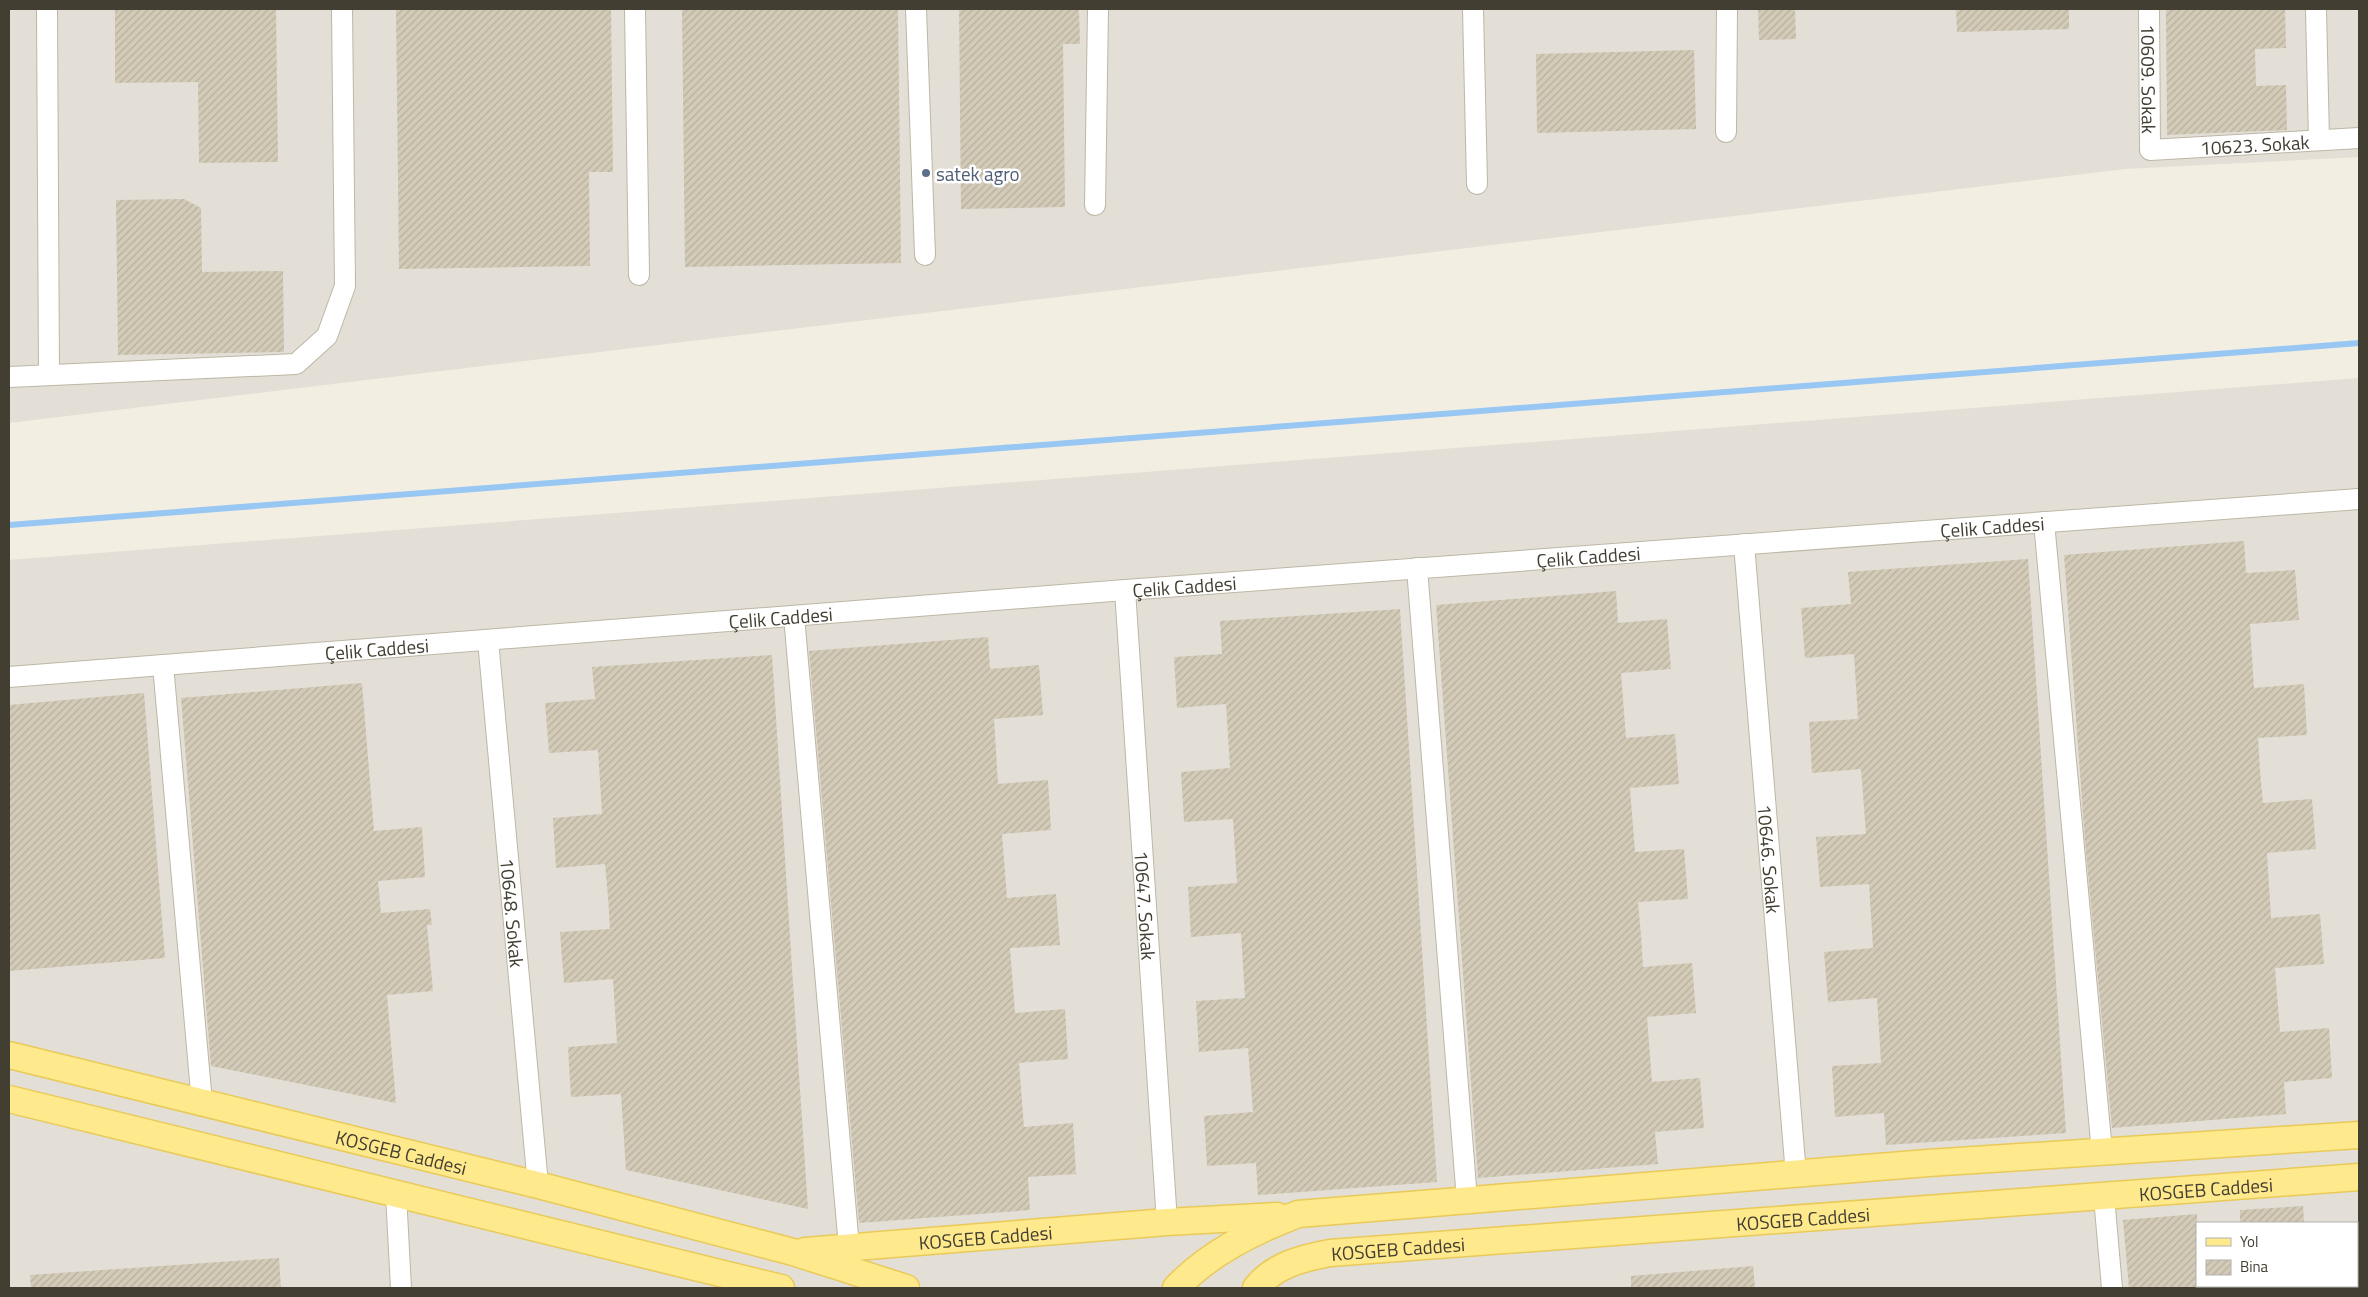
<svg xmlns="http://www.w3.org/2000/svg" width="2368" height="1297" font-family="'Titillium Web',sans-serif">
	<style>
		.industrial { fill: #e3dfd7; fill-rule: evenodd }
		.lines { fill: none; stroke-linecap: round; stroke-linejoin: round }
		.stream { stroke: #99c7f3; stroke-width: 6 }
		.building { fill: url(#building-hatch) }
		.minor-casing { stroke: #bdb7a4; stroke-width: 22 }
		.major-casing { stroke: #e9ca58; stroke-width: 29 }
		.minor { stroke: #fff; stroke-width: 20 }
		.major { stroke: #ffe98d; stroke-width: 26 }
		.service-dot { fill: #5c6f8a; stroke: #fff; stroke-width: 2 }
		.labels { text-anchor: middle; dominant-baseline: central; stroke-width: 5; stroke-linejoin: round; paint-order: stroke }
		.street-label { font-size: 19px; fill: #433e32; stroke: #fff }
		.service-label { font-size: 19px; fill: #4e5e75; stroke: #fff; text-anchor: start }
	</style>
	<defs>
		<pattern id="building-hatch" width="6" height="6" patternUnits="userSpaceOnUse" patternTransform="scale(1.25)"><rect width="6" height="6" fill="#d3cbb7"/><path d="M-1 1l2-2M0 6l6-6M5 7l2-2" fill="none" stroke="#b6af9e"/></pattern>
	</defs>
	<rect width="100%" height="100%" fill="#f2eee2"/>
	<g class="industrial">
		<path d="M9 9H2359V157L2125 169 9 423Z"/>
		<path d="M2359 378V1288H9V560ZM2197 1223H2357V1286H2197Z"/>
	</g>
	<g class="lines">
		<path class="stream" d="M9 525 2359 343"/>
	</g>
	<g class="building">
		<path d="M115 9H276L278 162 199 163 198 82 115 83Z"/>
		<path d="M396 9H611L613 172H589L590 266 399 269Z"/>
		<path d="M682 9H898L901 263 685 267Z"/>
		<path d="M959 9H1079L1080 44H1063L1065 207 961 209Z"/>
		<path d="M1758 9H1795L1796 39 1759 40Z"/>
		<path d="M1956 9H2069V29L1957 32Z"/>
		<path d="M2166 9H2285L2286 48 2255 49 2256 86 2286 85 2287 130 2167 135Z"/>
		<path d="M1694 50 1696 129 1537 133 1536 54Z"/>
		<path d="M184 199 201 208 202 272 283 271 284 352 118 355 116 200Z"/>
		<path d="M2244 541 2246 573 2295 570 2299 620 2250 624 2254 688 2304 684 2307 735 2258 738 2260 771 2263 803 2312 799 2316 849 2267 853 2271 918 2320 914 2324 964 2275 968 2280 1032 2329 1028 2332 1078 2284 1082 2286 1114 2112 1128 2085 841 2064 555Z"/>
		<path d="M2028 559 2066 1133 1886 1145 1884 1113 1835 1117 1832 1066 1881 1063 1877 998 1828 1002 1824 952 1873 948 1869 884 1820 887 1816 837 1866 834 1861 769 1812 773 1809 722 1858 719 1854 654 1805 658 1801 608 1851 604 1848 572Z"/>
		<path d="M1616 591 1618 623 1667 619 1671 669 1621 673 1626 738 1675 734 1679 784 1630 788 1635 852 1684 849 1688 899 1638 902 1641 935 1643 967 1692 963 1696 1013 1647 1017 1652 1082 1700 1078 1704 1128 1655 1132 1658 1164 1478 1178 1436 605Z"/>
		<path d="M1400 609 1437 1182 1258 1195 1256 1163 1207 1166 1204 1116 1253 1112 1248 1048 1199 1052 1196 1001 1245 998 1241 933 1191 937 1188 887 1237 883 1233 819 1184 822 1181 772 1230 768 1226 704 1177 708 1174 657 1222 654 1220 621Z"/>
		<path d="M988 637 990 669 1039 665 1043 715 994 719 998 784 1048 780 1051 830 1002 834 1007 898 1056 894 1060 945 1010 948 1015 1013 1065 1009 1068 1059 1019 1063 1024 1127 1073 1123 1076 1174 1028 1177 1030 1210 859 1223 809 651Z"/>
		<path d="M772 655 794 999 808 1209 626 1170 621 1094 571 1097 568 1047 617 1043 613 979 564 983 560 932 610 929 608 897 605 864 556 868 553 818 602 814 598 750 549 753 545 703 595 699 592 667Z"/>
		<path d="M362 683 374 831 422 827 425 877 378 881 381 913 430 909 432 925H427L433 991 387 995 396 1103 211 1066 181 698Z"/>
		<path d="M144 693 165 958 9 971V705Z"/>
		<path d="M2303 1206 2304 1223H2240V1210Z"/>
		<path d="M2197 1214V1288H2129L2123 1220Z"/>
		<path d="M279 1258 281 1288H31L30 1275Z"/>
		<path d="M1753 1266 1755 1288H1631V1276Z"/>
	</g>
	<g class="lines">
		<defs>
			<g id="minor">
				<path d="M47 9 49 375"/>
				<path d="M635 9 639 275"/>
				<path d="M916 9 925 255"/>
				<path d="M1473 9 1477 184"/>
				<path id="s1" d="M2149 9 2150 150 2359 138"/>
				<path d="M2316 9 2319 140"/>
				<path d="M1726 132 1727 9"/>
				<path d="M1095 205 1098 9"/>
				<path d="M9 377 296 364 327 336 345 286 342 9"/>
				<path d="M2044 522 2102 1152"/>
				<path id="s2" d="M1744 544 1796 1175"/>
				<path d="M1417 568 1467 1200"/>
				<path id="s3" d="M1125 590 1167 1222"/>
				<path d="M794 616 849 1247"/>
				<path id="s4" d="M488 640 538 1185"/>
				<path d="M163 665 202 1103"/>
				<path id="s5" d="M9 677 1125 590 2359 499"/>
				<path d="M396 1194 401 1288"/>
				<path d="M2104 1197 2112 1288"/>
			</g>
			<g id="major">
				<path id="s6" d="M9 1055 538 1185 793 1252 906 1288"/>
				<path d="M9 1099 781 1288"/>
				<path id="s7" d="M805 1251 1167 1222 1277 1216"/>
				<path d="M1176 1288C1209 1253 1254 1231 1298 1214L1928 1163 2359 1135"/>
				<path id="s8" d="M1256 1288C1274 1265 1303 1258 1330 1253L2359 1177"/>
			</g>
		</defs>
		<use href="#minor" class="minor-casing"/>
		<use href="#major" class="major-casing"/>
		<use href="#minor" class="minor"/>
		<use href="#major" class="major"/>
	</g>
	<circle class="service-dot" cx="926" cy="173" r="5"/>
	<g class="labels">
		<g class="street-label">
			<text stroke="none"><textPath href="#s1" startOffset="70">10609. Sokak</textPath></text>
			<text stroke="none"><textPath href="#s1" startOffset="246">10623. Sokak</textPath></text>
			<text stroke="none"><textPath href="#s5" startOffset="1989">Çelik Caddesi</textPath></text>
			<text stroke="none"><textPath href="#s5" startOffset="1584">Çelik Caddesi</textPath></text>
			<text stroke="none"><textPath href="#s5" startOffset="1179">Çelik Caddesi</textPath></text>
			<text stroke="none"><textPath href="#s5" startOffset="774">Çelik Caddesi</textPath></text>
			<text stroke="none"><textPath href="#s5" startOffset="369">Çelik Caddesi</textPath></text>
			<text stroke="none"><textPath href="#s2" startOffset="316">10646. Sokak</textPath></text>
			<text stroke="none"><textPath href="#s3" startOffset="316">10647. Sokak</textPath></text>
			<text stroke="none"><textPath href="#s4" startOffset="274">10648. Sokak</textPath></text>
			<text stroke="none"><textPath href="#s6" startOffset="404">KOSGEB Caddesi</textPath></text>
			<text stroke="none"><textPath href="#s8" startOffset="962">KOSGEB Caddesi</textPath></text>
			<text stroke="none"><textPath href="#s8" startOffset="558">KOSGEB Caddesi</textPath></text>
			<text stroke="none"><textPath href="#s7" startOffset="181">KOSGEB Caddesi</textPath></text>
			<text stroke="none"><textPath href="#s8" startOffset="152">KOSGEB Caddesi</textPath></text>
		</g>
		<g class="service-label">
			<text x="936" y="173">satek agro</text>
		</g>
	</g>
	<rect width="2368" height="1297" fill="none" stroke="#433e32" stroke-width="20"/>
	<rect x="2196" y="1222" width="162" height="65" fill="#ffffff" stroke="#b4b2ad"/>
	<rect x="2206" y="1238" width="25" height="8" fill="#ffe98d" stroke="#b4b2ad"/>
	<text x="2240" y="1247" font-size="15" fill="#433e32">Yol</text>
	<rect x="2206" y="1260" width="25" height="15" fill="url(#building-hatch)" stroke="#b4b2ad"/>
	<text x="2240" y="1272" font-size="15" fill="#433e32">Bina</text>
</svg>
